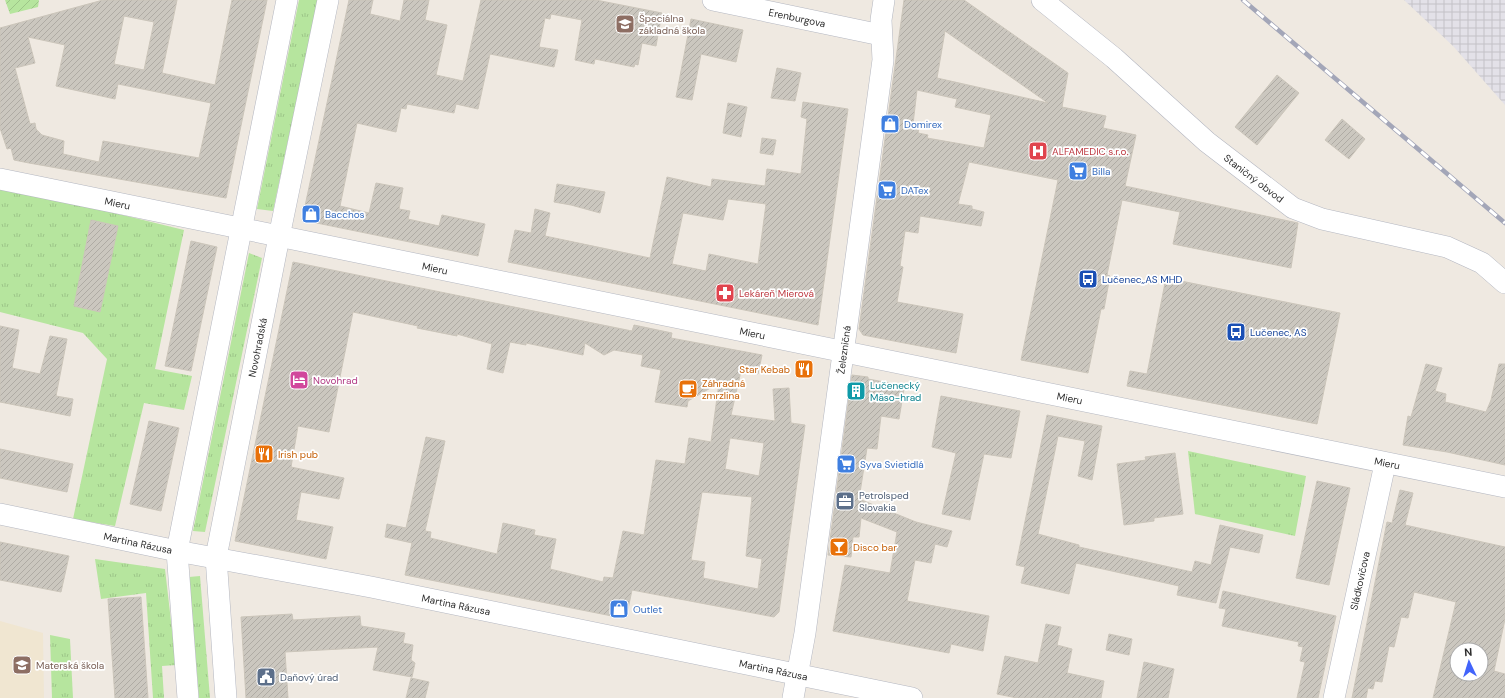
<svg xmlns="http://www.w3.org/2000/svg" width="1505" height="698" font-family="'DM Sans',sans-serif">
	<style>
		.industrial { fill: url(#industrial-grid) }
		.education { fill: #f0e6d1 }
		.grass { fill: url(#grass-tufts) }
		.garden { fill: url(#garden-furrows) }
		.building { fill: url(#building-hatch); stroke: #cbc5ba; fill-rule: evenodd }
		.lines { fill: none; stroke-linecap: round; stroke-linejoin: round }
		.minor-casing { stroke: #b4b7c1; stroke-width: 22 }
		.minor { stroke: #fff; stroke-width: 21 }
		.rail-casing { stroke: #a3a6b8; stroke-width: 4.5 }
		.rail { stroke: #fff; stroke-width: 3; stroke-dasharray: 9; stroke-linecap: butt }
		.labels { text-anchor: middle; dominant-baseline: central; stroke-width: 3.5; stroke-linejoin: round; paint-order: stroke }
		.education-label { font-size: 10px; fill: #785e54; stroke: #fff; text-anchor: start }
		.street-label { font-size: 10px; fill: #2e2e2e; stroke: #fff }
		.shop-label { font-size: 10px; fill: #366cbe; stroke: #fff; text-anchor: start }
		.health-label { font-size: 10px; fill: #be3a42; stroke: #fff; text-anchor: start }
		.transit-label { font-size: 10px; fill: #164399; stroke: #fff; text-anchor: start }
		.food-label { font-size: 10px; fill: #c56008; stroke: #fff; text-anchor: start }
		.hotel-label { font-size: 10px; fill: #b23c85; stroke: #fff; text-anchor: start }
		.culture-label { font-size: 10px; fill: #0d838f; stroke: #fff; text-anchor: start }
		.service-label { font-size: 10px; fill: #4e5e75; stroke: #fff; text-anchor: start }
	</style>
	<defs>
		<pattern id="industrial-grid" width="8" height="8" patternUnits="userSpaceOnUse"><rect width="8" height="8" fill="#e3e1e8"/><path d="M0 4h8M4 0v8" fill="none" stroke="#c3c1c7"/></pattern>
		<pattern id="grass-tufts" width="24" height="20" patternUnits="userSpaceOnUse"><rect width="24" height="20" fill="#b6e59e"/><path d="M3 7l-1-3M5 7V3M7 7l1-3M15 17l-1-3M17 17v-4M19 17l1-3" fill="none" stroke="#9dc588"/></pattern>
		<pattern id="garden-furrows" width="10" height="10" patternUnits="userSpaceOnUse"><rect width="10" height="10" fill="#b6e59e"/><path d="M-1 1l2-2M0 10L10 0M9 11l2-2" fill="none" stroke="#9dc588"/></pattern>
		<pattern id="building-hatch" width="6" height="6" patternUnits="userSpaceOnUse"><rect width="6" height="6" fill="#cbc7bf"/><path d="M-1 1l2-2M0 6l6-6M5 7l2-2" fill="none" stroke="#afaba4"/></pattern>
	</defs>
	<rect width="100%" height="100%" fill="#efe9e1"/>
	<path class="industrial" d="M1404 0H1505V105L1453 46Z"/>
	<path class="education" d="M0 621 43 633 44 698H0Z"/>
	<g class="grass">
		<path d="M299 0H318L273 211 257 209Z"/>
		<path d="M0 185 184 230 155 369 192 376 184 410 144 403 115 526 73 519 107 359 83 333 0 312Z"/>
		<path d="M249 253 262 258 205 532 193 531Z"/>
		<path d="M1188 451 1306 476 1295 536 1195 514Z"/>
		<path d="M95 559 165 569 176 665 162 666 164 698H153L146 593 101 599Z"/>
		<path d="M200 576 210 698H199L189 577Z"/>
		<path d="M50 635 70 639 73 698H52Z"/>
	</g>
	<path class="garden" d="M5 0H39L38 7 10 14Z"/>
	<g class="building">
		<path d="M103 0H177L162 73 215 85 232 0H267L226 198 29 163 14 160 11 148 7 149 0 128V28ZM124 16 154 22 144 70 114 64ZM28 37 65 45 56 86 115 99 118 84 211 103 199 158 103 141 99 162 63 154 64 141 42 135 36 129 35 123 30 124 15 68 35 63Z"/>
		<path d="M349 0H373L370 14 400 21 404 0H429L425 20 447 25 436 75 463 81 481 0H596L662 13 656 46 642 43 638 65 635 64 634 67 595 59 594 64 575 60 582 20 551 14 550 19 545 18 539 47 558 50 554 67 490 54 478 109 456 104 454 113 407 104 406 109 401 108 396 132 357 123 340 206 369 213 376 183 403 188 399 209 410 211 408 219 439 226 442 215 485 224 478 256 302 220Z"/>
		<path d="M904 0H964L1068 73 1062 107 1106 116 1103 128 1136 135 1125 186 1298 223 1291 268 1173 244 1180 212 1122 200 1107 275 1110 276 1104 309H1101L1088 373 1021 360 1058 180 969 162 958 204 972 206V209L984 212 981 226 920 216 918 233 905 231 900 266 903 267 897 302 963 314 956 353 863 335 859 329ZM945 31 1048 103 937 78ZM917 90 957 99 955 107 991 115 984 148 927 138 928 135 918 133 920 125 913 124Z"/>
		<path d="M691 19 743 30 736 62 701 54 692 100 676 97Z"/>
		<path d="M777 68 801 73 795 101 771 98Z"/>
		<path d="M1277 75 1299 93 1257 145 1235 127Z"/>
		<path d="M803 102 848 109 818 325 508 262 515 230 531 233 535 209 550 213 545 236 650 258 667 177 711 187 712 179 765 186 767 169 801 174 807 119 801 117ZM728 199 766 204 758 264 709 254 706 271 672 264 683 213 723 220Z"/>
		<path d="M728 103 747 107 741 137 723 133Z"/>
		<path d="M1342 119 1365 139 1349 159 1325 140Z"/>
		<path d="M762 138 776 140 773 155 760 153Z"/>
		<path d="M557 184 605 192 600 213 571 205 554 202Z"/>
		<path d="M91 220 118 226 100 312 74 306Z"/>
		<path d="M191 241 217 247 191 371 165 366Z"/>
		<path d="M293 262 632 331 634 325 672 333 671 338 762 355 758 374 741 371 731 415 775 421 773 389 789 388 791 423 805 425 779 612 774 617 632 590 627 614 622 618 405 575 412 543 385 537 387 524 406 528 426 437 445 441 425 531 431 532 430 538 497 554 503 523 535 530 534 535 556 539 550 569 603 582 604 577 613 578 623 531 644 535 656 460 685 464 689 438 711 442 719 383 688 401 687 407 655 402 661 370 641 366 643 355 614 350 604 355 585 343 583 355 526 343V345L510 342 503 373 487 369 492 344 457 334V336L417 328 418 326 353 312 329 432 298 426 291 467 344 478 339 499 301 492 296 520 333 527 326 559 235 541ZM730 438 764 443 759 476 725 469ZM702 492 752 497 746 556 762 559 758 589 703 578 705 562 691 560Z"/>
		<path d="M1166 278 1340 313 1317 424 1127 386 1130 371 1147 374Z"/>
		<path d="M0 326 19 330 12 368 40 374 50 336 67 339 56 396 73 399 70 416 0 402Z"/>
		<path d="M1426 364 1442 368 1435 391 1446 394 1445 402 1486 412 1491 400 1499 364H1505V465L1447 452 1403 445 1408 416 1411 417Z"/>
		<path d="M852 375 868 377V379L890 383V386L904 389 899 419 881 416 877 449 867 448 859 499 916 522 952 531 947 547 935 544 931 563 915 560 907 601 989 616 983 651 951 644 949 653 833 631 845 565 890 573 897 532 861 518 859 537H853L851 557 828 555Z"/>
		<path d="M941 396 1020 411 1011 458 984 454 970 520 942 514 956 453 932 447Z"/>
		<path d="M1047 415 1102 426 1092 480 1078 476 1085 441 1058 436 1038 534 1079 545V547L1192 572 1195 561 1211 565 1220 525 1263 535 1259 553 1230 547 1216 603 1177 595 1179 586 1076 563 1069 594 1021 583 1025 567 1016 565Z"/>
		<path d="M149 421 179 428 161 511 130 504Z"/>
		<path d="M0 449 73 464 67 492 0 478Z"/>
		<path d="M1175 453 1183 514 1154 518V521L1124 525 1117 464 1146 460 1145 457Z"/>
		<path d="M1317 481 1350 488 1329 585 1296 578Z"/>
		<path d="M1400 490 1413 493 1405 525 1505 547V619L1494 671 1505 674V698H1433L1456 602 1414 592 1408 618 1401 617 1394 647 1389 646 1382 682 1375 681 1373 689 1368 688 1366 698H1352L1387 522 1392 523ZM1457 650H1481V674H1457Z"/>
		<path d="M0 542 69 556 61 592 0 580Z"/>
		<path d="M1223 591 1336 616 1318 698H1297L1305 662 1300 661 1303 647 1298 646 1299 642 1222 626 1226 609 1219 608Z"/>
		<path d="M141 597 148 698H115L108 599Z"/>
		<path d="M292 614 293 620 360 616 361 626 405 633 403 643 413 645 411 660 415 663 412 677 373 670 378 647 285 652 288 698H246L241 617Z"/>
		<path d="M1046 624 1061 627 1057 645 1072 649 1067 673 1104 681 1101 698H1017L997 694 1005 656 1038 663Z"/>
		<path d="M1109 634 1132 639 1129 655 1106 650Z"/>
		<path d="M1144 662 1174 669 1168 698H1137Z"/>
		<path d="M411 678 429 682 425 698H406Z"/>
	</g>
	<g class="lines">
		<defs>
			<g id="minor">
				<path id="s1" d="M713 0 881 35"/>
				<path id="s2" d="M1042 0 1114 58 1207 142 1293 208 1322 219 1447 247 1482 263 1505 283"/>
				<path id="s3" d="M0 179 1505 487"/>
				<path id="s4" d="M0 514 177 551 371 587 912 698"/>
				<path d="M188 698 177 551 287 0"/>
				<path id="s5" d="M226 698 216 557 279 237 328 0"/>
				<path id="s6" d="M793 698 805 633 883 60 881 20 884 0"/>
				<path id="s7" d="M1334 698 1385 464"/>
			</g>
		</defs>
		<use href="#minor" class="minor-casing"/>
		<use href="#minor" class="minor"/>
		<defs>
			<path id="rail" d="M1243 0 1505 223"/>
		</defs>
		<use href="#rail" class="rail-casing"/>
		<use href="#rail" class="rail"/>
	</g>
	<defs>
		<symbol id="school-square" viewBox="-11 -11 22 22"><rect x="-9" y="-9" width="18" height="18" rx="4" fill="#8d6e63" stroke="#fff"/><path d="M0-5L7-2L0 1L-7-2ZM-4 1L0 2.5L4 1V4Q0 6-4 4Z" fill="#fff"/></symbol>
		<symbol id="shop-square" viewBox="-11 -11 22 22"><rect x="-9" y="-9" width="18" height="18" rx="4" fill="#3f7fe0" stroke="#fff"/><path d="M-5-2.5h2.3a2.7 3.5 0 0 1 5.4 0H5L5.5 6h-11ZM-1.5-2.5h3a1.5 2.3 0 0 0-3 0Z" fill="#fff"/></symbol>
		<symbol id="hospital-square" viewBox="-11 -11 22 22"><rect x="-9" y="-9" width="18" height="18" rx="4" fill="#e0444e" stroke="#fff"/><path d="M-5-5h3v3.5h4V-5h3V5h-3V1.5h-4V5h-3Z" fill="#fff"/></symbol>
		<symbol id="supermarket-square" viewBox="-11 -11 22 22"><rect x="-9" y="-9" width="18" height="18" rx="4" fill="#3f7fe0" stroke="#fff"/><path d="M-6-5.5h2.5l.6 2H6L4.5 2H-2.5L-4.4-4H-6ZM-1.5 3.2a1.3 1.3 0 1 0 .1 0ZM3 3.2a1.3 1.3 0 1 0 .1 0Z" fill="#fff"/></symbol>
		<symbol id="bus-square" viewBox="-11 -11 22 22"><rect x="-9" y="-9" width="18" height="18" rx="4" fill="#1a4fb4" stroke="#fff"/><path d="M-5-6H5V4H4V6H2V4H-2V6H-4V4H-5ZM-3.5-4V0h7V-4ZM-3.5 1.2v1.5H-2V1.2ZM2 1.2v1.5H3.5V1.2Z" fill="#fff"/></symbol>
		<symbol id="pharmacy-square" viewBox="-11 -11 22 22"><rect x="-9" y="-9" width="18" height="18" rx="4" fill="#e0444e" stroke="#fff"/><path d="M-2-6h4v4h4v4h-4v4h-4v-4h-4v-4h4Z" fill="#fff"/></symbol>
		<symbol id="restaurant-square" viewBox="-11 -11 22 22"><rect x="-9" y="-9" width="18" height="18" rx="4" fill="#e8710a" stroke="#fff"/><path d="M-5-6h1v4h1v-4h1v4h1v-4h1v5L-1.5 .5V6h-2V.5L-5-1ZM5-6V6H3V1.5H1.5Q1.5-4 5-6Z" fill="#fff"/></symbol>
		<symbol id="hotel-square" viewBox="-11 -11 22 22"><rect x="-9" y="-9" width="18" height="18" rx="4" fill="#d1479c" stroke="#fff"/><path d="M-6-4.5h1.5V1H6V5H4.5V3h-9V5H-6ZM-4 0a1.8 1.8 0 1 1 3.6 0ZM.5 0V-2.5h3Q6-2.5 6 0Z" fill="#fff"/></symbol>
		<symbol id="cafe-square" viewBox="-11 -11 22 22"><rect x="-9" y="-9" width="18" height="18" rx="4" fill="#e8710a" stroke="#fff"/><path d="M-5.5-4.5H6V0H3Q3 3.5 0 3.5H-2.5Q-5.5 3.5-5.5 0ZM3-3.2v2h1.7v-2ZM-6 4.5H4V6H-6Z" fill="#fff"/></symbol>
		<symbol id="building-square" viewBox="-11 -11 22 22"><rect x="-9" y="-9" width="18" height="18" rx="4" fill="#0f9aa8" stroke="#fff"/><path d="M-4-6H4V6H1V3H-1V6H-4ZM-2.5-4.3h1.7v1.8h-1.7ZM.8-4.3h1.7v1.8H.8ZM-2.5-1h1.7V.8h-1.7ZM.8-1h1.7V.8H.8Z" fill="#fff"/></symbol>
		<symbol id="office-square" viewBox="-11 -11 22 22"><rect x="-9" y="-9" width="18" height="18" rx="4" fill="#5c6f8a" stroke="#fff"/><path d="M-6-3h4V-5.5h4V-3h4V5H-6ZM-1-4.5V-3h2v-1.5ZM-6 0V1H6V0Z" fill="#fff"/></symbol>
		<symbol id="bar-square" viewBox="-11 -11 22 22"><rect x="-9" y="-9" width="18" height="18" rx="4" fill="#e8710a" stroke="#fff"/><path d="M-6-5H6L.8 .8V4.5H3.5V6h-7V4.5H-.8V.8Z" fill="#fff"/></symbol>
		<symbol id="civic-square" viewBox="-11 -11 22 22"><rect x="-9" y="-9" width="18" height="18" rx="4" fill="#5c6f8a" stroke="#fff"/><path d="M-.6-6.5H3V-4.5H.6V-3L4-1V1h2V6H-6V1h2V-1L-.6-3ZM-1.2 2.5V6h2.4V2.5Z" fill="#fff"/></symbol>
	</defs>
	<g fill-rule="evenodd">
		<use href="#school-square" x="614" y="13" width="22" height="22"/>
		<use href="#shop-square" x="879" y="113" width="22" height="22"/>
		<use href="#hospital-square" x="1027" y="140" width="22" height="22"/>
		<use href="#supermarket-square" x="1067" y="160" width="22" height="22"/>
		<use href="#supermarket-square" x="876" y="179" width="22" height="22"/>
		<use href="#shop-square" x="300" y="203" width="22" height="22"/>
		<use href="#bus-square" x="1077" y="268" width="22" height="22"/>
		<use href="#pharmacy-square" x="714" y="282" width="22" height="22"/>
		<use href="#bus-square" x="1225" y="321" width="22" height="22"/>
		<use href="#restaurant-square" x="793" y="358" width="22" height="22"/>
		<use href="#hotel-square" x="288" y="369" width="22" height="22"/>
		<use href="#cafe-square" x="677" y="378" width="22" height="22"/>
		<use href="#building-square" x="845" y="380" width="22" height="22"/>
		<use href="#restaurant-square" x="253" y="443" width="22" height="22"/>
		<use href="#supermarket-square" x="835" y="453" width="22" height="22"/>
		<use href="#office-square" x="834" y="490" width="22" height="22"/>
		<use href="#bar-square" x="828" y="536" width="22" height="22"/>
		<use href="#shop-square" x="608" y="598" width="22" height="22"/>
		<use href="#school-square" x="11" y="654" width="22" height="22"/>
		<use href="#civic-square" x="255" y="666" width="22" height="22"/>
	</g>
	<g class="labels">
		<g class="education-label">
			<text x="639" y="18">Špeciálna<tspan x="639" dy="12">základná škola</tspan></text>
			<text x="36" y="665">Materská škola</text>
		</g>
		<g class="street-label">
			<text stroke="none"><textPath href="#s1" startOffset="86">Erenburgova</textPath></text>
			<text stroke="none"><textPath href="#s2" startOffset="277">Staničný obvod</textPath></text>
			<text stroke="none"><textPath href="#s3" startOffset="120">Mieru</textPath></text>
			<text stroke="none"><textPath href="#s3" startOffset="444">Mieru</textPath></text>
			<text stroke="none"><textPath href="#s3" startOffset="768">Mieru</textPath></text>
			<text stroke="none"><textPath href="#s5" startOffset="355">Novohradská</textPath></text>
			<text stroke="none"><textPath href="#s6" startOffset="352">Železničná</textPath></text>
			<text stroke="none"><textPath href="#s3" startOffset="1092">Mieru</textPath></text>
			<text stroke="none"><textPath href="#s3" startOffset="1416">Mieru</textPath></text>
			<text stroke="none"><textPath href="#s4" startOffset="141">Martina Rázusa</textPath></text>
			<text stroke="none"><textPath href="#s7" startOffset="120">Sládkovičova</textPath></text>
			<text stroke="none"><textPath href="#s4" startOffset="465">Martina Rázusa</textPath></text>
			<text stroke="none"><textPath href="#s4" startOffset="789">Martina Rázusa</textPath></text>
		</g>
		<g class="shop-label">
			<text x="904" y="124">Domirex</text>
			<text x="1092" y="171">Billa</text>
			<text x="901" y="190">DATex</text>
			<text x="325" y="214">Bacchos</text>
			<text x="860" y="464">Syva Svietidlá</text>
			<text x="633" y="609">Outlet</text>
		</g>
		<g class="health-label">
			<text x="1052" y="151">ALFAMEDIC s.r.o.</text>
			<text x="739" y="293">Lekáreň Mierová</text>
		</g>
		<g class="transit-label">
			<text x="1102" y="279">Lučenec,,AS MHD</text>
			<text x="1250" y="332">Lučenec, AS</text>
		</g>
		<g class="food-label">
			<text x="790" y="369" text-anchor="end">Star Kebab</text>
			<text x="702" y="383">Záhradná<tspan x="702" dy="12">zmrzlina</tspan></text>
			<text x="278" y="454">Irish pub</text>
			<text x="853" y="547">Disco bar</text>
		</g>
		<g class="hotel-label">
			<text x="313" y="380">Novohrad</text>
		</g>
		<g class="culture-label">
			<text x="870" y="385">Lučenecký<tspan x="870" dy="12">Mäso-hrad</tspan></text>
		</g>
		<g class="service-label">
			<text x="859" y="495">Petrolsped<tspan x="859" dy="12">Slovakia</tspan></text>
			<text x="280" y="677">Daňový úrad</text>
		</g>
	</g>
	<g transform="translate(1469 662) rotate(356)"><circle r="19" fill="#ffffff" stroke="#ababab"/>
	<path d="M0-3L7 15L0 10L-7 15Z" fill="#4264fb"/>
	<text y="-6" font-size="11" font-weight="bold" text-anchor="middle" fill="#2e2e2e">N</text>
	</g>
</svg>
